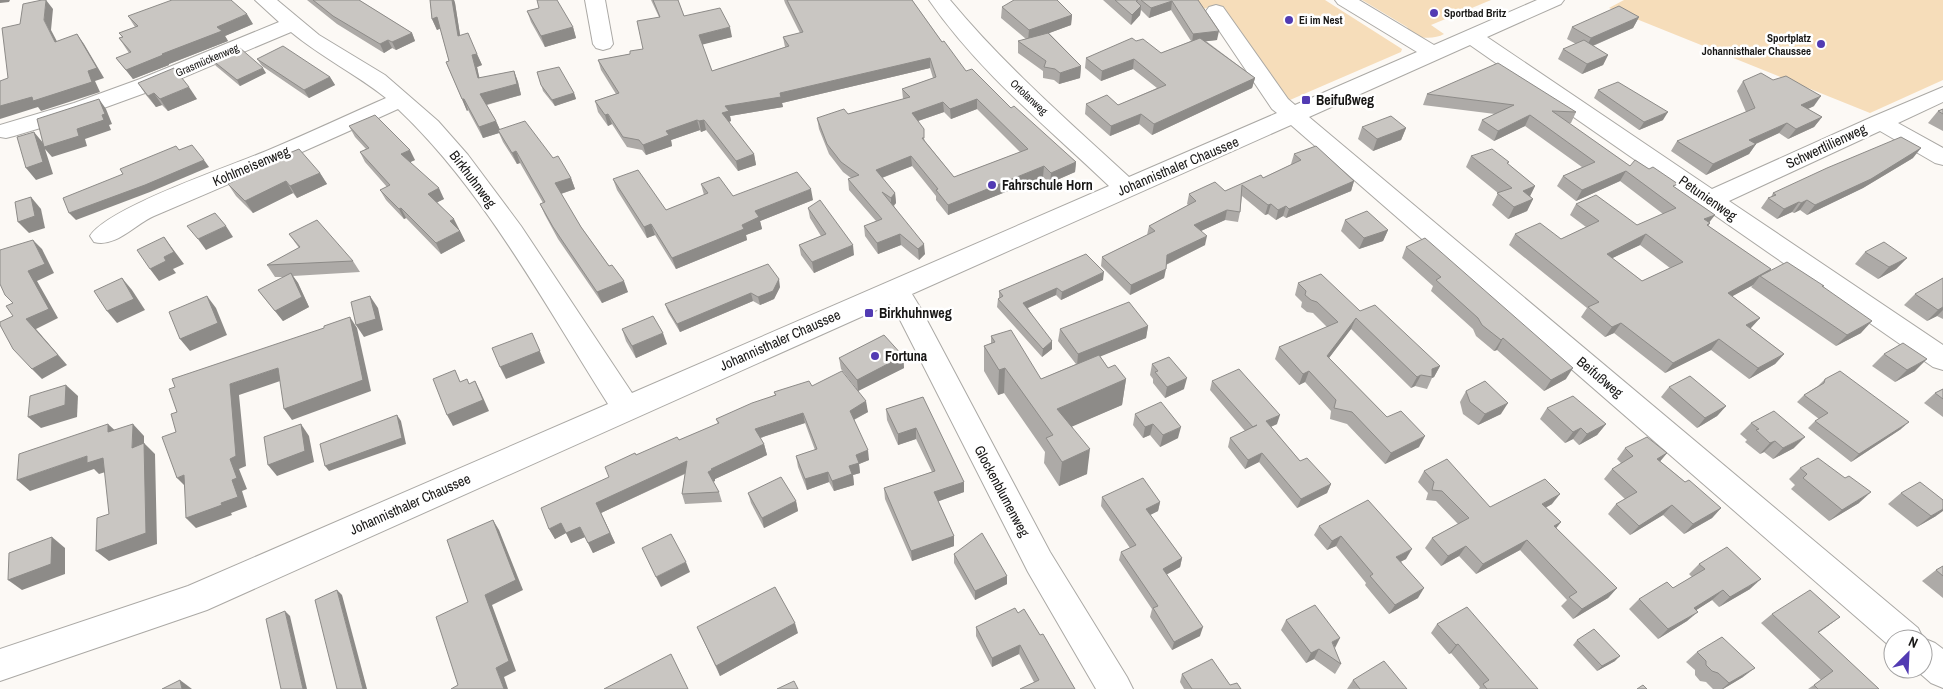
<svg xmlns="http://www.w3.org/2000/svg" width="1943" height="689" font-family="'Archivo Narrow',sans-serif">
	<style>
		.green { fill: #f6ddba }
		.lines { fill: none; stroke-linecap: round; stroke-linejoin: round }
		.minor-casing { stroke: #aba9a5; stroke-width: 2 }
		.minor { fill: #fff; fill-rule: evenodd }
		.wall { fill: #adaaa7; fill-rule: evenodd }
		.shaded-wall { fill: #8d8b88 }
		.building { fill: #c9c6c2; stroke: #8d8b88; fill-rule: evenodd }
		.poi-dot { fill: #523bb3; stroke: #fff; stroke-width: 2 }
		.labels { text-anchor: middle; dominant-baseline: central; stroke-width: 5; stroke-linejoin: round; paint-order: stroke }
		.far-poi-label { font-size: 11px; font-weight: bold; fill: #181716; stroke: #fff; text-anchor: start }
		.far-street-label { font-size: 11px; fill: #181716; stroke: #fff }
		.poi-label { font-size: 14px; font-weight: bold; fill: #181716; stroke: #fff; text-anchor: start }
		.street-label { font-size: 14px; fill: #181716; stroke: #fff }
	</style>
	<rect width="100%" height="100%" fill="#fcf9f5"/>
	<g class="green">
		<path d="M1164 0H1325L1402 49 1401 52 1283 103 1209 7 1183 17Z"/>
		<path d="M1362 0H1491L1431 25 1444 34C1433 40 1414 40 1407 27Z"/>
		<path d="M1624 0H1943V80L1870 113 1609 8Z"/>
	</g>
	<g class="lines">
		<defs>
			<g id="minor">
				<path d="M255 0H277L319 35 385 75 438 121 468 155 521 226 632 393 1109 186C1047 127 978 71 929 0H950C1004 65 1067 120 1129 177L1277 113 1272 109 1206 11 1209 7 1216 5 1223 7 1288 99 1295 105 1417 52 1338 4 1335 0H1359L1434 45 1537 0H1564L1561 4 1487 37 1712 189 1872 117 1943 87V102L1898 123 1943 148V165L1935 163 1880 131 1729 201 1943 345V370L1933 367 1470 45 1309 117 1918 628 1923 638 1935 643 1943 649V688L1931 683 1915 669H1923V639H1893V649L1291 125 912 294 921 309 1050 552 1127 677 1133 689H1096L1028 572 897 314 890 304 207 610 0 681V649L188 586 608 404C545 305 483 189 398 109 317 146 236 181 154 216 135 224 116 248 94 242L90 236C108 207 234 165 271 149 309 133 347 115 386 98 356 74 321 57 291 32L156 89 90 113 14 136 6 138 0 137V125L74 103 140 79 279 22Z"/>
				<path d="M585 0H605L613 44 610 48 603 50 596 48 593 44Z"/>
			</g>
		</defs>
		<use href="#minor" class="minor-casing"/>
		<use href="#minor" class="minor"/>
	</g>
	<g class="wall">
		<path d="M307 0H359L412 33 415 41 396 50 392 48 384 53 337 24Z"/>
		<path d="M430 0H454L455 3 460 35 477 54 482 65 477 67 479 78 514 71 518 82 521 95 487 105 496 121 500 130 553 158 571 178 575 189 561 194 581 227 628 292 602 303 558 239 545 215 540 204 543 203 520 163 517 164 503 142 499 133 483 138 468 110 467 111 446 62 449 61 440 28 437 30 432 19Z"/>
		<path d="M651 0H678L684 16 732 37 702 44 712 71 785 47 783 37 800 33 785 3 784 0H912L942 42 966 71 1076 162 1075 172 1050 183 1043 177 948 215 936 200V196L912 166 882 178 895 193 896 203 894 206 925 254 919 260 901 245 878 254 865 236 864 226 876 221 849 190 848 179 851 178 843 172 829 154 819 129 817 118 848 114 903 99 902 89 933 78 930 68 782 103 783 107 730 116 731 121 728 122 754 154 756 165 738 171 706 130 701 132 700 130 671 140 672 146 646 155 642 150 627 147 612 124 608 126 598 112 595 101 616 94 601 70 598 60 630 54 643 49 659 17ZM977 109 1020 152 954 177 925 141 918 121 944 112 951 119Z"/>
		<path d="M1103 0H1198L1217 40 1206 41 1255 78 1252 88 1152 135 1139 124 1110 136 1085 114 1086 104 1118 105 1157 88 1133 69 1101 81 1085 68 1086 58 1136 41 1161 53 1191 41 1171 10 1149 18 1141 10 1140 15 1131 25Z"/>
		<path d="M1002 7 1072 15 1071 25 1049 33 1081 66 1080 78 1059 84 1054 80 1043 78V71L1018 53V41L1026 39 1001 18Z"/>
		<path d="M527 11 573 27 576 38 545 47 531 22Z"/>
		<path d="M128 16 253 24 225 36 228 41 169 64V65L133 79 116 58 129 53 119 38 122 37 119 33 135 27Z"/>
		<path d="M1639 17 1633 28 1593 46 1608 55 1603 65 1582 74 1558 59 1563 49 1576 44 1567 39 1572 27Z"/>
		<path d="M257 59 330 77 335 85 309 98 262 66Z"/>
		<path d="M212 60 266 73 240 86 216 66Z"/>
		<path d="M537 72 574 93 576 99 555 106 543 91Z"/>
		<path d="M1743 81 1814 106 1808 109 1822 117 1814 127 1788 139 1779 133 1756 144 1749 154 1706 175 1671 151 1677 141 1746 112 1737 91Z"/>
		<path d="M138 83 197 99 168 111 162 105 156 107 146 95Z"/>
		<path d="M1598 90 1663 120 1639 130 1594 98Z"/>
		<path d="M1427 94 1576 112 1571 123H1568L1630 166 1676 188 1710 223 1708 226 1771 269 1769 271 1823 287 1861 333 1836 346 1751 287 1753 285 1732 296 1760 318 1750 328 1784 354 1775 364 1749 379 1711 350 1665 373 1614 333 1605 337 1581 317 1587 308 1509 245 1515 234 1561 239 1586 227 1570 215 1576 204 1637 225 1663 214 1620 181 1576 201 1557 186 1563 176 1582 167 1525 126 1494 141 1478 130 1482 120 1495 114 1423 105ZM1640 245 1670 268 1642 281 1612 258Z"/>
		<path d="M1943 109V131L1928 123 1938 111Z"/>
		<path d="M349 126 415 160 410 162 444 199 437 202 459 229 465 241 441 254 406 218 404 219 386 200 380 190 387 187 365 162 360 152 366 149 355 137Z"/>
		<path d="M1362 127 1406 128 1401 140 1373 151 1358 139Z"/>
		<path d="M1294 154 1354 181 1351 191 1286 218 1283 216 1276 220 1268 214 1265 215 1242 196 1240 212 1238 222 1225 220 1201 231 1205 245 1166 265 1164 278 1130 295 1101 266 1102 257 1147 235 1149 226 1188 205 1187 204 1189 194 1225 191 1263 178 1292 164H1291Z"/>
		<path d="M1471 156 1508 164 1535 186 1530 196 1533 199 1527 211 1508 219 1492 205 1498 193 1466 167Z"/>
		<path d="M1913 158 1863 188 1807 215 1800 210 1794 213 1792 212 1777 219 1761 208 1768 198 1771 197 1773 193Z"/>
		<path d="M320 173 327 184 297 198 293 193 253 213 236 196 228 184Z"/>
		<path d="M613 179 666 210 704 195 701 184 733 196 813 200 760 221 762 229 746 235 747 240 676 269 655 235 647 238 617 190Z"/>
		<path d="M808 208 854 255 814 273 801 255 799 245 821 236 810 218Z"/>
		<path d="M1345 220 1388 230 1383 241 1359 249 1341 231Z"/>
		<path d="M289 234 353 261 360 272 293 276 298 283 309 307 283 321 258 290 284 277H275L267 265 299 248Z"/>
		<path d="M1406 247 1566 379 1544 391 1497 350 1494 351 1476 336 1473 329 1431 291 1433 286 1402 258Z"/>
		<path d="M1865 252 1907 258 1896 269 1878 279 1855 264Z"/>
		<path d="M1943 278V319L1937 316 1927 321 1904 305 1915 294Z"/>
		<path d="M1103 280 1061 300 1056 295 1028 308 1052 349 1042 357 997 307 998 299H999V291Z"/>
		<path d="M1298 283 1360 311 1440 366 1434 377 1432 378 1427 389 1415 386 1411 388 1351 329 1329 358 1387 417 1419 447 1385 464 1347 424 1330 419 1331 411 1305 382 1299 385 1275 359 1279 347 1327 327 1313 313 1307 312 1301 307 1302 302 1295 295Z"/>
		<path d="M780 287 774 299 760 305 753 301 680 332 668 312 665 304Z"/>
		<path d="M1148 326 1146 338 1100 356 1108 368 1126 379 1122 405 1072 426 1087 474 1059 486 1044 463 1045 452 1004 393 998 395 984 371V346L991 343V336L1041 379 1076 364 1058 341 1060 329Z"/>
		<path d="M622 329 667 344 636 358 626 341Z"/>
		<path d="M1884 354 1915 371 1895 382 1872 366Z"/>
		<path d="M903 356 904 368 858 391 868 412 854 420 869 460 859 464 860 473 853 475 854 485 834 491 829 482 807 490 798 467 796 456 815 450 805 423 760 438 764 444 767 455 715 479V481L713 482 719 492 722 502 685 504 682 494 685 474 601 513 615 543 593 553 585 537 571 543 566 533 555 539 549 529 636 455 679 440 718 424 716 419 775 395 774 392 812 386 856 388 841 369 839 358Z"/>
		<path d="M1152 364 1184 389 1165 398 1153 383V379L1150 375Z"/>
		<path d="M1825 379 1901 429 1851 462 1808 428 1815 421 1819 419 1797 402 1804 395 1818 386Z"/>
		<path d="M1212 381 1277 424 1271 427 1300 461 1331 484 1327 493 1297 508 1259 462 1245 469 1228 447 1230 438 1245 431 1210 390Z"/>
		<path d="M1669 387 1726 406 1717 416 1697 428 1661 397Z"/>
		<path d="M1943 389V417L1924 403 1935 393Z"/>
		<path d="M1466 391 1501 414 1478 425 1463 414 1460 402Z"/>
		<path d="M923 397 964 492 938 501 954 536V546L912 561 885 499 884 488 932 472 916 439 898 445 887 420 886 409Z"/>
		<path d="M1547 408 1606 424 1597 435 1579 445 1573 439 1565 443 1540 419Z"/>
		<path d="M1135 414 1178 438 1160 447 1150 435 1143 438 1133 425Z"/>
		<path d="M1751 423 1794 448 1773 459 1764 452 1760 454 1745 442 1747 440 1740 434Z"/>
		<path d="M1625 448 1667 453 1660 461 1685 482 1721 508 1712 518 1684 534 1663 515 1630 535 1608 514 1616 504 1625 499 1604 479 1612 469 1621 463 1617 459Z"/>
		<path d="M1800 468 1859 503 1829 521 1791 489 1795 485 1789 479Z"/>
		<path d="M1424 471 1490 507 1552 504 1546 507 1561 522 1556 528 1617 588 1608 598 1573 619 1561 606 1567 600 1520 550 1476 574 1459 556 1441 566 1425 548 1432 538 1458 524 1436 501 1426 500 1428 493 1418 482Z"/>
		<path d="M748 493 796 501 798 511 764 528 751 503Z"/>
		<path d="M1901 493 1936 516 1917 527 1888 504Z"/>
		<path d="M1102 497 1160 502 1158 511 1150 515 1182 558 1180 567 1166 575 1200 636 1172 650 1150 617 1152 609 1119 560 1121 552 1130 548 1101 506Z"/>
		<path d="M1319 526 1406 559 1401 561 1418 598 1389 614 1365 585 1366 583 1336 546 1327 550 1314 535Z"/>
		<path d="M954 554 1007 576V584L975 600 954 563Z"/>
		<path d="M1699 564 1750 589 1719 607 1712 600 1696 610 1687 621 1658 639 1629 609 1639 599 1673 588 1692 577 1689 574Z"/>
		<path d="M1943 566V598L1922 581 1936 570Z"/>
		<path d="M1018 613 1040 635 1075 689 1034 682 1019 654 992 667 976 636V627Z"/>
		<path d="M1772 614 1840 617 1818 633 1879 689H1808L1821 680 1761 623Z"/>
		<path d="M1286 620 1334 648 1341 664 1335 674 1314 659 1306 663 1281 630Z"/>
		<path d="M1437 624 1538 689H1479L1480 687 1451 653 1449 654 1431 633Z"/>
		<path d="M697 627 798 633 720 676Z"/>
		<path d="M1577 640 1615 661 1597 671 1573 645Z"/>
		<path d="M1697 652 1743 677 1723 689H1713L1706 682 1700 681 1695 675V670L1686 662Z"/>
		<path d="M1182 674 1230 685 1241 689H1184L1180 682Z"/>
		<path d="M1353 680 1407 689H1347Z"/>
	</g>
	<g class="shaded-wall">
		<path d="M0 0H10L9 2 0 3Z"/>
		<path d="M46 0 53 9 51 30 62 51 55 42 44 20Z"/>
		<path d="M452 0H454L455 3 462 47 458 36Z"/>
		<path d="M1172 1 1171 10 1149 18 1151 8Z"/>
		<path d="M1141 6 1140 15 1131 25 1132 15Z"/>
		<path d="M247 14 253 24 225 36 228 41 169 64V65L133 79 126 70 162 54 217 27Z"/>
		<path d="M1072 15 1071 25 1028 41 1029 30Z"/>
		<path d="M437 17 442 28 437 30 432 19Z"/>
		<path d="M1639 17 1633 28 1585 49 1591 38Z"/>
		<path d="M573 27 576 38 545 47 541 36Z"/>
		<path d="M730 27 732 37 701 45 699 35Z"/>
		<path d="M1219 31 1217 40 1192 43 1193 34Z"/>
		<path d="M412 33 415 41 396 50 392 42Z"/>
		<path d="M77 34 84 44 104 78 95 81 100 92 41 111 38 107 0 119V106Z"/>
		<path d="M388 40 392 48 384 53 380 44Z"/>
		<path d="M477 54 482 65 477 67 482 89 478 78 472 55Z"/>
		<path d="M1608 55 1603 65 1582 74 1587 64Z"/>
		<path d="M930 58V68L782 103 783 107 730 116 731 121 724 124 722 113 725 106Z"/>
		<path d="M1134 59 1133 69 1101 81 1102 71Z"/>
		<path d="M1081 66 1080 78 1059 84 1060 73Z"/>
		<path d="M263 68 266 73 240 86 237 80Z"/>
		<path d="M514 71 518 82 521 95 485 105 480 94Z"/>
		<path d="M330 77 335 85 309 98 304 90Z"/>
		<path d="M1255 78 1252 88 1152 135 1154 124Z"/>
		<path d="M189 87 197 99 168 111 160 99Z"/>
		<path d="M154 93 162 105 156 107 148 96Z"/>
		<path d="M574 93 576 99 555 106 552 100Z"/>
		<path d="M1821 96 1814 106 1794 115 1801 105Z"/>
		<path d="M99 99 106 109 112 124 109 125 111 130 85 139 87 146 52 157 45 149 53 174 36 180 26 168 34 132 44 144 77 129 102 115Z"/>
		<path d="M462 99H464L468 110 467 111Z"/>
		<path d="M977 99V109L951 119 950 109Z"/>
		<path d="M943 102 944 112 912 123V113Z"/>
		<path d="M1668 112 1663 120 1639 130 1644 122Z"/>
		<path d="M608 114 612 124 608 126 605 115Z"/>
		<path d="M1141 114 1139 124 1110 136 1111 126Z"/>
		<path d="M1530 115 1525 126 1494 141 1498 131Z"/>
		<path d="M1822 117 1814 127 1788 139 1796 129Z"/>
		<path d="M697 120 700 130 671 140 672 146 646 155 643 145 666 131Z"/>
		<path d="M704 120 706 130 701 132 699 121Z"/>
		<path d="M496 121 501 132 498 130 499 133 483 138 479 127Z"/>
		<path d="M1787 123 1779 133 1742 150 1749 140Z"/>
		<path d="M1406 128 1401 140 1373 151 1377 139Z"/>
		<path d="M1756 144 1749 154 1706 175 1713 164Z"/>
		<path d="M1921 148 1913 158 1863 188 1807 215 1815 205Z"/>
		<path d="M410 150 415 160 406 164 401 154Z"/>
		<path d="M516 151 520 163 517 164 512 153Z"/>
		<path d="M754 154 756 165 738 171 736 161Z"/>
		<path d="M911 156 912 166 876 180V170Z"/>
		<path d="M204 160 209 167 150 192 76 220 69 213Z"/>
		<path d="M1076 162 1075 172 1050 183 1051 173Z"/>
		<path d="M1044 166 1043 177 948 215V205Z"/>
		<path d="M1626 171 1620 181 1576 201 1582 190Z"/>
		<path d="M320 173 327 184 297 198 290 186Z"/>
		<path d="M571 178 575 189 560 194 555 183Z"/>
		<path d="M286 181 293 193 253 213 245 201Z"/>
		<path d="M1354 181 1351 191 1286 218 1289 209Z"/>
		<path d="M1535 186 1529 198 1523 191Z"/>
		<path d="M439 188 444 199 434 204 428 194Z"/>
		<path d="M811 189 813 200 760 221 762 229 746 235 747 240 676 269 672 258 742 225 755 211Z"/>
		<path d="M895 193 896 203 891 208V198Z"/>
		<path d="M31 197 41 209 45 228 29 233 18 222Z"/>
		<path d="M1533 199 1527 211 1508 219 1514 207Z"/>
		<path d="M1807 200 1800 210 1794 213 1801 203Z"/>
		<path d="M1799 202 1792 212 1777 219 1784 209Z"/>
		<path d="M1271 204 1268 214 1265 215 1268 205Z"/>
		<path d="M1286 206 1283 216 1276 220 1278 210Z"/>
		<path d="M401 208 406 218 404 219 399 209Z"/>
		<path d="M1227 210 1225 220 1192 235 1194 225Z"/>
		<path d="M1715 215 1708 224 1710 223 1703 234 1704 219Z"/>
		<path d="M454 219 459 229 455 231 450 221Z"/>
		<path d="M651 224 655 235 647 238 644 227Z"/>
		<path d="M226 226 233 237 206 250 198 239Z"/>
		<path d="M1388 230 1383 241 1359 249 1364 238Z"/>
		<path d="M460 231 465 241 441 254 436 243Z"/>
		<path d="M900 234 901 245 878 254 877 243Z"/>
		<path d="M1646 234 1640 245 1600 264 1607 254Z"/>
		<path d="M1207 236 1205 245 1165 265 1167 255Z"/>
		<path d="M164 237 184 264 173 269 176 273 159 281 150 269 164 257Z"/>
		<path d="M33 240 42 249 54 273 37 281 58 318 36 329 67 365 42 379 32 369 26 319 28 271Z"/>
		<path d="M924 244 925 254 919 260 918 249Z"/>
		<path d="M853 245 854 255 814 273 812 262Z"/>
		<path d="M1907 258 1896 269 1878 279 1889 267Z"/>
		<path d="M1166 269 1164 278 1130 295 1131 285Z"/>
		<path d="M1771 269 1764 278 1760 276 1753 285 1720 303 1728 293Z"/>
		<path d="M1104 272 1103 280 1061 300 1062 292Z"/>
		<path d="M291 273 298 283 309 307 283 321 275 311Z"/>
		<path d="M122 278 132 290 145 310 117 323 107 311Z"/>
		<path d="M779 279 780 287 774 299 760 305 758 297Z"/>
		<path d="M624 281 628 292 602 303 597 292Z"/>
		<path d="M1057 288 1056 295 1023 310V303Z"/>
		<path d="M751 293 753 301 680 332 677 324Z"/>
		<path d="M207 296 216 308 227 335 190 351 180 339Z"/>
		<path d="M370 296 378 308 383 330 364 337 356 325Z"/>
		<path d="M1943 307V310L1937 316 1927 321 1938 310Z"/>
		<path d="M350 317 357 328 371 391 292 420 284 409Z"/>
		<path d="M1356 318 1351 329 1322 367 1327 356Z"/>
		<path d="M1760 318 1751 328 1737 335 1746 325Z"/>
		<path d="M1872 321 1861 333 1836 346 1847 335Z"/>
		<path d="M1621 323 1614 333 1605 337 1612 327Z"/>
		<path d="M1148 326 1146 338 1077 366 1078 354Z"/>
		<path d="M532 333 545 363 506 379 500 367Z"/>
		<path d="M663 333 667 344 636 358 632 346Z"/>
		<path d="M1503 338 1497 350 1494 351 1501 340Z"/>
		<path d="M1719 339 1711 350 1665 373 1673 363Z"/>
		<path d="M1052 341V349L1042 357 1043 349Z"/>
		<path d="M1784 354 1775 364 1749 379 1758 368Z"/>
		<path d="M903 356 904 368 858 391 857 380Z"/>
		<path d="M1927 359 1915 371 1895 382 1907 370Z"/>
		<path d="M1440 366 1434 377 1432 378V369Z"/>
		<path d="M278 368 286 379 239 395 246 466 239 469 247 489 242 491 247 507 231 513 232 515 196 528 186 518 221 503 232 480 230 459V384Z"/>
		<path d="M1005 368 1004 393 998 395 999 370Z"/>
		<path d="M1573 368 1566 379 1544 391 1551 380Z"/>
		<path d="M1309 371 1305 382 1299 385 1303 374Z"/>
		<path d="M1421 375 1415 386 1411 388 1417 377Z"/>
		<path d="M1187 378 1184 389 1165 398 1167 387Z"/>
		<path d="M1126 379 1122 405 1055 434 1057 409Z"/>
		<path d="M475 381 481 393 489 411 453 426 447 415Z"/>
		<path d="M66 385 78 396 77 417 41 428 28 417Z"/>
		<path d="M866 401 868 412 851 421 850 411Z"/>
		<path d="M1508 403 1501 414 1478 425 1485 414Z"/>
		<path d="M1726 406 1717 416 1697 428 1705 418Z"/>
		<path d="M803 413 805 423 757 439 755 429Z"/>
		<path d="M397 415 401 421 406 444 329 471 325 466Z"/>
		<path d="M1280 415 1277 424 1263 430 1266 421Z"/>
		<path d="M1909 422 1901 429 1851 462 1859 454Z"/>
		<path d="M108 424 120 435 108 432Z"/>
		<path d="M133 424 144 436V443L155 454 157 544 109 561 96 551 132 448Z"/>
		<path d="M301 424 309 436 314 462 277 476 268 465Z"/>
		<path d="M1153 424 1150 435 1143 438 1145 427Z"/>
		<path d="M1606 424 1597 435 1579 445 1587 434Z"/>
		<path d="M1181 427 1178 438 1160 447 1163 435Z"/>
		<path d="M916 428V439L898 445V434Z"/>
		<path d="M1581 428 1573 439 1565 443 1573 432Z"/>
		<path d="M1425 436 1419 447 1385 464 1391 453Z"/>
		<path d="M1805 437 1794 448 1773 459 1783 448Z"/>
		<path d="M1775 441 1764 452 1760 454 1770 443Z"/>
		<path d="M764 444 767 455 715 479V481L712 482 708 472 711 469Z"/>
		<path d="M1090 449 1087 474 1059 486 1062 462Z"/>
		<path d="M868 450 869 460 859 464 860 473 853 475 854 485 834 491 832 481 849 466 856 455Z"/>
		<path d="M1262 453 1259 462 1245 469 1248 460Z"/>
		<path d="M1667 453 1658 464 1657 459Z"/>
		<path d="M87 456 103 458 115 469 99 474 94 469 30 491 17 480Z"/>
		<path d="M687 461 690 471 601 513 615 543 593 553 588 543 596 503Z"/>
		<path d="M828 472 829 482 807 490 805 479Z"/>
		<path d="M184 475 187 488 177 478Z"/>
		<path d="M964 482V492L934 503V492Z"/>
		<path d="M1331 484 1327 493 1297 508 1301 499Z"/>
		<path d="M1871 492 1859 503 1829 521 1842 510Z"/>
		<path d="M1560 494 1552 504 1535 514 1542 504Z"/>
		<path d="M796 501 798 511 764 528 762 518Z"/>
		<path d="M1160 502 1158 511 1144 518 1146 509Z"/>
		<path d="M1672 505 1663 515 1630 535 1639 526Z"/>
		<path d="M1721 508 1712 518 1684 534 1693 524Z"/>
		<path d="M1943 509V511L1936 516 1917 527 1931 516Z"/>
		<path d="M493 520 499 530 523 590 492 605 516 671 504 677 508 689H504L496 668 485 595Z"/>
		<path d="M1561 522 1553 532 1554 526Z"/>
		<path d="M561 523 580 527 585 537 571 543 566 533 555 539 549 529Z"/>
		<path d="M954 536V546L912 561 911 551Z"/>
		<path d="M1341 536 1336 546 1327 550 1332 541Z"/>
		<path d="M52 537 65 548V574L22 590 8 580Z"/>
		<path d="M1527 540 1520 550 1476 574 1483 564Z"/>
		<path d="M1466 546 1459 556 1441 566 1448 556Z"/>
		<path d="M1412 549 1406 559 1391 567 1396 557Z"/>
		<path d="M1182 558 1180 567 1160 578 1163 569Z"/>
		<path d="M686 562 690 572 661 587 656 577Z"/>
		<path d="M1007 576V584L975 600V591Z"/>
		<path d="M1761 579 1750 589 1719 607 1730 597Z"/>
		<path d="M1424 588 1418 598 1389 614 1395 605Z"/>
		<path d="M1617 588 1608 598 1573 619 1582 609Z"/>
		<path d="M337 590 342 595 367 689H363Z"/>
		<path d="M1723 590 1712 600 1684 618 1694 608Z"/>
		<path d="M285 611 290 616 307 689H303Z"/>
		<path d="M1698 612 1687 621 1658 639 1668 629Z"/>
		<path d="M1840 617 1828 626 1806 641 1818 632Z"/>
		<path d="M795 623 798 633 720 676 716 666Z"/>
		<path d="M1203 627 1200 636 1172 650 1174 642Z"/>
		<path d="M1340 638 1335 648 1332 642Z"/>
		<path d="M1458 644 1451 653 1449 654 1456 645Z"/>
		<path d="M1020 645 1019 654 992 667V658Z"/>
		<path d="M1319 649 1314 659 1306 663 1311 653Z"/>
		<path d="M1620 656 1615 661 1597 671 1602 666Z"/>
		<path d="M1755 668 1743 677 1723 689H1722L1729 683Z"/>
		<path d="M180 680 192 689H182Z"/>
	</g>
	<g class="building">
		<path d="M42 0H46L44 20 55 42 77 34 97 68 88 71 92 82 33 101 32 97 0 106V81L8 78 2 28 20 24 23 4Z"/>
		<path d="M172 0H231L247 14 217 27 222 31 162 54 163 55 126 70 116 58 131 52 119 38 123 37 119 33 138 26 128 16Z"/>
		<path d="M313 0H359L412 33 392 42 388 40 380 44 333 16Z"/>
		<path d="M430 0H452L458 36 468 33 477 54 472 55 478 78 514 71 517 84 480 94 496 121 479 127 464 99H462L446 62 449 61 437 17 432 19Z"/>
		<path d="M537 0H557L573 27 541 36 527 11 539 8Z"/>
		<path d="M653 0H678L684 16 720 8 730 27 699 35 712 71 789 46 783 37 803 32 787 0H912L942 42 944 41 966 71 972 69 1011 108 1014 106 1076 162 1051 173 1044 166 948 205 936 190 938 189 911 156 876 170 895 193 891 198 882 192 924 244 918 249 900 234 877 243 864 226 882 219 848 179 859 175 841 162 827 144 817 118 844 109 848 114 910 97 902 89 936 77 930 58 780 93 781 97 725 106 729 111 722 113 754 154 736 161 704 120 699 121 697 120 666 131 669 135 643 145 639 140 623 137 608 114 605 115 595 101 619 93 598 60 630 54V51L643 49 637 21 660 17ZM977 99 1028 149 954 177 922 138H924V129L912 113 943 102 950 109Z"/>
		<path d="M1014 0H1057L1072 15 1029 30 1002 7Z"/>
		<path d="M1115 0H1138L1136 1 1141 6 1132 15Z"/>
		<path d="M1141 0H1198L1219 31 1193 34 1172 1 1151 8Z"/>
		<path d="M1619 6 1639 17 1591 38 1572 27Z"/>
		<path d="M1048 33 1081 66 1060 73 1055 69 1044 67 1046 61 1018 41Z"/>
		<path d="M1132 38 1136 41 1143 39 1161 53 1200 38 1255 78 1154 124 1141 114 1111 126 1086 104 1107 95 1118 105 1166 85 1134 59 1102 71 1086 58Z"/>
		<path d="M1584 40 1608 55 1587 64 1563 49Z"/>
		<path d="M283 46 330 77 304 90 257 59Z"/>
		<path d="M240 48 263 68 237 80 212 60Z"/>
		<path d="M1498 63 1576 112 1552 111 1630 166 1635 160 1649 169 1653 167 1678 184 1673 186 1715 215 1704 219 1710 223 1707 225 1771 269 1728 293 1760 318 1746 325 1784 354 1758 368 1719 339 1673 363 1621 323 1612 327 1588 307 1599 302 1515 234 1540 223 1561 239 1599 221 1576 204 1596 195 1637 225 1676 208 1626 171 1582 190 1563 176 1595 162 1530 115 1498 131 1482 120 1514 105 1427 94ZM1646 234 1683 262 1642 281 1607 254Z"/>
		<path d="M559 67 574 93 552 100 541 85 537 72Z"/>
		<path d="M174 68 189 87 160 99 154 93 148 96 138 83Z"/>
		<path d="M1761 73 1773 80 1786 76 1821 96 1801 105 1822 117 1796 129 1787 123 1749 140 1756 144 1713 164 1677 141 1755 108 1743 81Z"/>
		<path d="M1618 82 1668 112 1644 122 1598 90Z"/>
		<path d="M99 99 105 114 102 115 104 120 77 129 79 136 44 147 37 119Z"/>
		<path d="M1943 109V114L1938 111Z"/>
		<path d="M375 115 410 150 401 154 439 188 428 194 454 219 450 221 460 231 436 243 401 208 399 209 380 190 390 185 360 152 369 148 349 126Z"/>
		<path d="M1391 116 1406 128 1377 139 1362 127Z"/>
		<path d="M525 121 553 158 558 156 564 166 571 178 555 183 581 227 609 266 612 265 624 281 597 292 553 227 540 204 545 202 516 151 512 153 498 130Z"/>
		<path d="M34 132 43 162 26 168 17 137Z"/>
		<path d="M1901 137 1921 148 1871 179 1832 197 1815 205 1807 200 1801 203 1799 202 1784 209 1768 198 1776 195 1773 193 1827 168Z"/>
		<path d="M192 145 204 160 145 185 69 213 63 198 123 174 120 169 176 146 179 150Z"/>
		<path d="M1316 146 1354 181 1289 209 1286 206 1278 210 1271 204 1268 205 1242 185 1240 212 1227 210 1194 225 1207 236 1167 255 1166 269 1131 285 1102 257 1155 231 1149 226 1196 201 1189 194 1215 182 1225 191 1261 175 1263 178 1301 160 1294 154Z"/>
		<path d="M299 149 320 173 290 186 286 181 245 201 228 184 271 163 270 161Z"/>
		<path d="M1492 149 1509 162 1507 163 1535 186 1523 191 1533 199 1514 207 1497 193 1512 188 1471 156Z"/>
		<path d="M638 170 666 210 708 193 701 184 719 177 733 196 797 172 811 189 755 211 759 217 742 225 744 229 672 258 651 224 644 227 613 179Z"/>
		<path d="M31 197 35 216 18 222 15 202Z"/>
		<path d="M820 200 853 245 812 262 799 245 826 234 808 208Z"/>
		<path d="M1367 211 1388 230 1364 238 1345 220Z"/>
		<path d="M215 213 226 226 198 239 187 226Z"/>
		<path d="M317 220 353 261 267 265 300 247 289 234Z"/>
		<path d="M164 237 174 252 164 257 166 261 150 269 137 250Z"/>
		<path d="M1425 238 1573 368 1551 380 1503 338 1501 340 1482 325 1478 318 1436 280 1441 277 1406 247Z"/>
		<path d="M33 240 45 264 28 271 49 309 26 319 58 355 32 369 13 349 0 325V322L13 316 6 306 13 303 5 295 0 284V250Z"/>
		<path d="M1884 242 1907 258 1889 267 1865 252Z"/>
		<path d="M1086 254 1104 272 1062 292 1057 288 1023 303 1052 341 1043 349 998 299 1003 296 999 291Z"/>
		<path d="M1787 262 1824 286H1822L1872 321 1847 335 1760 276Z"/>
		<path d="M768 264 779 279 773 291 758 297 751 293 677 324 665 304Z"/>
		<path d="M291 273 302 297 275 311 258 290Z"/>
		<path d="M1321 274 1360 311 1375 305 1440 366 1432 369V377L1421 375 1417 377 1356 318 1327 356 1387 417 1401 411 1425 436 1391 453 1352 412 1334 408 1336 400 1309 371 1303 374 1279 347 1338 322 1317 302 1311 300 1305 295 1306 291 1298 283Z"/>
		<path d="M122 278 134 299 107 311 94 291Z"/>
		<path d="M1943 278V307L1938 310 1915 294Z"/>
		<path d="M207 296 218 323 180 339 169 312Z"/>
		<path d="M370 296 376 319 356 325 351 302Z"/>
		<path d="M1129 302 1148 326 1078 354 1060 329Z"/>
		<path d="M653 316 663 333 632 346 622 329Z"/>
		<path d="M350 317 363 380 284 409 278 368 230 384 236 456 230 459 237 478 232 480 238 497 221 503 222 505 186 518 184 475 177 478 162 437 176 432 171 414 177 412 169 389 175 387 172 379 324 328V326Z"/>
		<path d="M1011 330 1041 379 1099 355 1108 368 1115 365 1126 379 1057 409 1090 449 1062 462 1046 438 1053 435 1005 368 999 370 984 346 995 342 991 336Z"/>
		<path d="M532 333 540 351 500 367 492 348Z"/>
		<path d="M884 335 903 356 857 380 839 358Z"/>
		<path d="M1903 343 1927 359 1907 370 1884 354Z"/>
		<path d="M1169 357 1187 378 1167 387 1155 372 1158 371 1152 364Z"/>
		<path d="M1239 369 1280 415 1266 421 1300 461 1307 458 1331 484 1301 499 1262 453 1248 460 1230 438 1257 425 1253 427 1212 381Z"/>
		<path d="M455 370 460 382 467 379 469 384 475 381 483 400 447 415 433 379Z"/>
		<path d="M842 371 866 401 850 411 868 450 856 455 859 463 849 466 852 474 832 481 828 472 805 479 796 456 817 449 803 413 755 429 764 444 711 469 712 470 708 472 719 492 682 494 687 461 596 503 610 533 588 543 580 527 566 533 561 523 549 529 541 508 609 477 605 467 635 453 636 455 677 437 679 440 719 423 716 419 752 403 776 395 774 392 809 381 812 386Z"/>
		<path d="M1840 371 1909 422 1859 454 1815 421 1828 413 1804 395 1824 383 1825 379Z"/>
		<path d="M1690 376 1726 406 1705 418 1669 387Z"/>
		<path d="M1485 381 1508 403 1485 414 1470 402 1466 391Z"/>
		<path d="M66 385 65 405 28 417 30 396Z"/>
		<path d="M1943 389V399L1935 393Z"/>
		<path d="M1573 396 1606 424 1587 434 1581 428 1573 432 1547 408Z"/>
		<path d="M923 397 964 482 934 492 954 536 911 551 884 488 935 471 916 428 898 434 886 409Z"/>
		<path d="M1161 402 1181 427 1163 435 1153 424 1145 427 1135 414Z"/>
		<path d="M1774 411 1805 437 1783 448 1775 441 1770 443 1756 430 1759 429 1751 423Z"/>
		<path d="M397 415 402 438 325 466 320 444Z"/>
		<path d="M108 424V432L133 424 132 448 144 443 146 533 96 551 97 518 109 514 103 458 87 463V456L17 480 19 454Z"/>
		<path d="M301 424 305 451 268 465 264 437Z"/>
		<path d="M1647 437 1667 453 1657 459 1685 482 1689 480 1721 508 1693 524 1672 505 1639 526 1616 504 1637 492 1612 469 1633 456 1625 448Z"/>
		<path d="M1818 458 1845 478 1849 476 1871 492 1842 510 1803 478 1807 474 1800 468Z"/>
		<path d="M1447 459 1490 507 1545 479 1560 494 1542 504 1561 522 1554 526 1617 588 1582 609 1569 597 1577 592 1527 540 1483 564 1466 546 1448 556 1432 538 1469 518 1442 491 1432 490 1434 482 1424 471Z"/>
		<path d="M781 477 796 501 762 518 748 493Z"/>
		<path d="M1143 478 1160 502 1146 509 1182 558 1163 569 1203 627 1174 642 1153 608 1158 606 1121 552 1136 545 1102 497Z"/>
		<path d="M1920 482 1943 500V509L1931 516 1901 493Z"/>
		<path d="M1368 500 1412 549 1396 557 1424 588 1395 605 1370 576 1373 574 1341 536 1332 541 1319 526Z"/>
		<path d="M493 520 516 580 485 595 509 661 496 668 504 689H451L458 685 436 617 468 602 447 540Z"/>
		<path d="M982 533 1007 576 975 591 954 554Z"/>
		<path d="M671 534 686 562 656 577 642 548Z"/>
		<path d="M52 537 51 564 8 580 9 553Z"/>
		<path d="M1727 547 1761 579 1730 597 1723 590 1694 608 1698 612 1668 629 1639 599 1667 582 1673 588 1705 569 1699 564Z"/>
		<path d="M1943 566V576L1936 570Z"/>
		<path d="M775 587 795 623 716 666 697 627Z"/>
		<path d="M337 590 363 689H337L315 600Z"/>
		<path d="M1810 590 1840 617 1818 632 1879 689H1817H1818L1814 685 1833 671 1772 614Z"/>
		<path d="M1315 605 1340 638 1332 642 1341 664 1319 649 1311 653 1286 620Z"/>
		<path d="M1467 607 1538 689H1487L1483 684 1489 680 1458 644 1456 645 1437 624Z"/>
		<path d="M1015 608 1018 613 1024 609 1040 635 1043 634 1075 689H1020L1039 680 1020 645 992 658 976 627Z"/>
		<path d="M285 611 303 689H281L266 619Z"/>
		<path d="M1594 629 1620 656 1602 666 1577 640Z"/>
		<path d="M1722 637 1755 668 1729 683 1718 673 1712 671 1706 665V661L1697 652Z"/>
		<path d="M671 654 688 689H604Z"/>
		<path d="M1212 659 1230 685 1237 683 1241 689H1192L1182 674Z"/>
		<path d="M1384 661 1407 689H1360L1353 680Z"/>
		<path d="M180 680 182 689H162Z"/>
		<path d="M794 681 798 689H777Z"/>
		<path d="M1643 685 1647 689H1637Z"/>
	</g>
	<g class="poi-dot">
		<circle cx="1434" cy="13" r="5"/>
		<circle cx="1289" cy="20" r="5"/>
		<circle cx="1821" cy="44" r="5"/>
		<rect x="1301" y="95" width="10" height="10" rx="2.5"/>
		<circle cx="992" cy="185" r="5"/>
		<rect x="864" y="308" width="10" height="10" rx="2.5"/>
		<circle cx="875" cy="356" r="5"/>
	</g>
	<g class="labels">
		<g class="far-poi-label">
			<text x="1444" y="13">Sportbad Britz</text>
			<text x="1299" y="20">Ei im Nest</text>
			<text x="1811" y="38" text-anchor="end">Sportplatz<tspan x="1811" dy="13">Johannisthaler Chaussee</tspan></text>
		</g>
		<g class="far-street-label">
			<text transform="translate(207 60) rotate(-23)">Grasmückenweg</text>
			<text transform="translate(1029 97) rotate(43)">Ortolanweg</text>
		</g>
		<g class="poi-label">
			<text x="1316" y="100">Beifußweg</text>
			<text x="1002" y="185">Fahrschule Horn</text>
			<text x="879" y="313">Birkhuhnweg</text>
			<text x="885" y="356">Fortuna</text>
		</g>
		<g class="street-label">
			<text transform="translate(1826 146) rotate(-25)">Schwertlilienweg</text>
			<text transform="translate(251 166) rotate(-23)">Kohlmeisenweg</text>
			<text transform="translate(1178 166) rotate(-23)">Johannisthaler Chaussee</text>
			<text transform="translate(473 179) rotate(53)">Birkhuhnweg</text>
			<text transform="translate(1708 198) rotate(35)">Petunienweg</text>
			<text transform="translate(780 340) rotate(-24)">Johannisthaler Chaussee</text>
			<text transform="translate(1600 377) rotate(40)">Beifußweg</text>
			<text transform="translate(1002 491) rotate(62)">Glockenblumenweg</text>
			<text transform="translate(410 504) rotate(-24)">Johannisthaler Chaussee</text>
		</g>
	</g>
	<g transform="translate(1908 654) rotate(24)"><circle r="24" fill="#ffffff" stroke="#a3a2a2"/>
	<path d="M0-4L9 19L0 12L-9 19Z" fill="#523bb3"/>
	<text y="-8" font-size="14" font-weight="bold" text-anchor="middle" fill="#181716">N</text>
	</g>
</svg>
